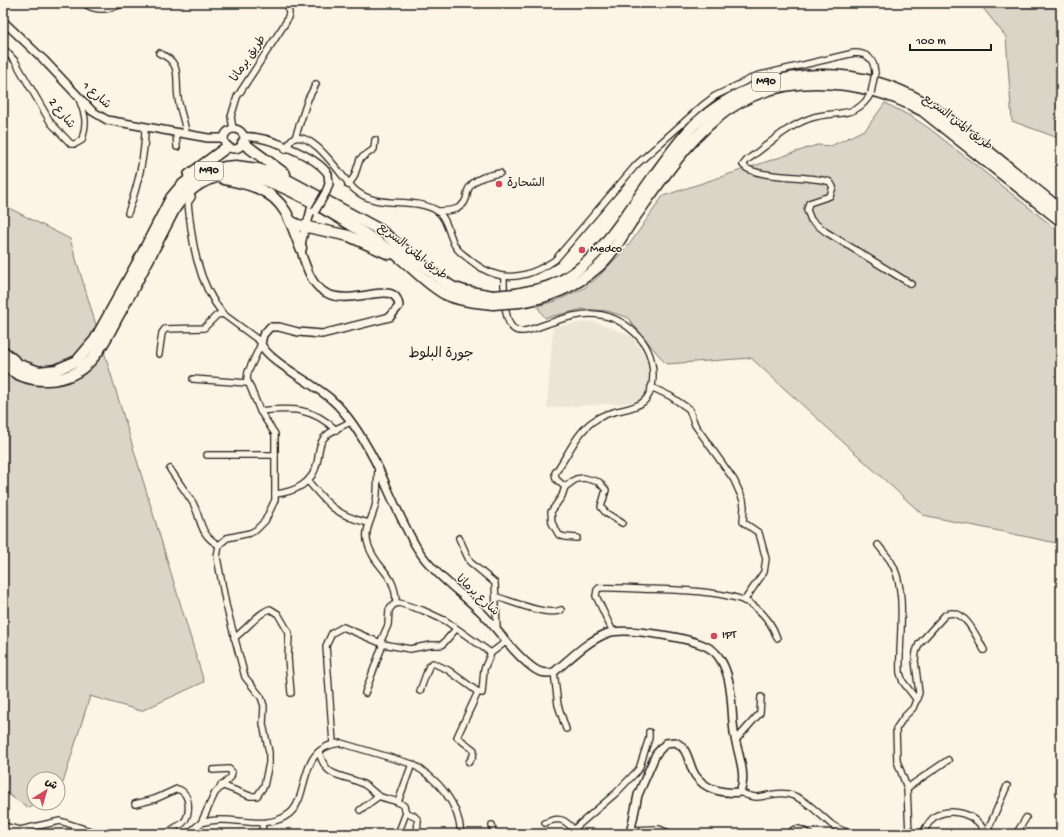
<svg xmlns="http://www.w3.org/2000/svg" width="1064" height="837" font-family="'Gochi Hand','Playpen Sans Arabic',sans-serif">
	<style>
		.built { fill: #ebe5d6 }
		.green { fill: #dbd5c8; stroke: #7c7872 }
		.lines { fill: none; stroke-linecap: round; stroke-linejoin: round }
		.minor-casing { stroke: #1c1c1c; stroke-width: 8 }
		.tertiary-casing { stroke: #1c1c1c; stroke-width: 10 }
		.motorway-casing { stroke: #1c1c1c; stroke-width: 13 }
		.minor { stroke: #fcf5e5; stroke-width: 5.5 }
		.tertiary { stroke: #fcf5e5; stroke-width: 7 }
		.motorway { stroke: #fcf5e5; stroke-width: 10 }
		.minor-bridge-casing { stroke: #1c1c1c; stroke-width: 8; stroke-linecap: butt }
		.tertiary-bridge-casing { stroke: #1c1c1c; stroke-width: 10; stroke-linecap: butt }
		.motorway-bridge-casing { stroke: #1c1c1c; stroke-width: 13; stroke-linecap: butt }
		.minor-bridge { stroke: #fcf5e5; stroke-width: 5.5 }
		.tertiary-bridge { stroke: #fcf5e5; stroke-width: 7 }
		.motorway-bridge { stroke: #fcf5e5; stroke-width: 10 }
		.poi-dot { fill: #d1495b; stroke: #fcf5e5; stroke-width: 1.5 }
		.labels { text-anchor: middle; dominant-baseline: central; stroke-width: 3; stroke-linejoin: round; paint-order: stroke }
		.shield { fill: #fcf5e5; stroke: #5f5d58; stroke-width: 1 }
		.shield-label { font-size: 11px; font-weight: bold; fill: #1c1c1c }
		.street-label { font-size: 12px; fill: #1c1c1c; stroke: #fcf5e5 }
		.poi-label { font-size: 12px; fill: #1c1c1c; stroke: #fcf5e5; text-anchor: start }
		.quarter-label { font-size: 14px; fill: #1c1c1c; stroke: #fcf5e5 }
	</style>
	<rect width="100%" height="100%" fill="#fcf5e5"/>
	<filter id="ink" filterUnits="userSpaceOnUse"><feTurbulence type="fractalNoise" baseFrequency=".025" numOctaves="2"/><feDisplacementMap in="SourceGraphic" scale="8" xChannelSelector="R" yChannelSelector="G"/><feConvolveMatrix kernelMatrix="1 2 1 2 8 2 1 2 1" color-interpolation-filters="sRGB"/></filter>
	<g filter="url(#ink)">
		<path class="built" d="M593 321 633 337 649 363 651 377 647 396 642 402 547 408 553 327Z"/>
		<g class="green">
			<path d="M979 3H1061V139L1012 121 1006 37Z"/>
			<path d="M885 103 912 117 930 129 1061 233V544L923 515 751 358 666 364 627 317 607 311 583 309 545 318 537 306 556 301 584 288 597 278 629 245 663 196 817 145 831 146 866 129Z"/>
			<path d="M3 205 70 239 204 682 141 711 90 696 63 783 58 787V779H34V803H35L29 808 3 791Z"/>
		</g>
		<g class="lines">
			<defs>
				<g id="minor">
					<path d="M84 3C96 13 110 9 124 3"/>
					<path d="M3 48 15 61 51 123 71 144H75L82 140C87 121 86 117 79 99"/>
					<path d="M159 53C183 63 175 78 178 97 179 110 185 120 186 134"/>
					<path d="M871 93C857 120 835 110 811 118 787 126 768 145 747 160L743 165C753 179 811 175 830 182L833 187 830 196 809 203 807 210 811 220 826 232 911 284"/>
					<path d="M233 129 231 117 237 97 286 22 289 14 288 3"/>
					<path d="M176 132 177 147"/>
					<path d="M295 138 308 99 316 84"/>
					<path d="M285 150 292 139C313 128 343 180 355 190 378 210 410 196 436 210 446 216 449 234 454 244 457 251 464 255 469 259 498 284 525 280 555 260L636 165 702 106 715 96 756 76 854 53C868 53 874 59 875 73"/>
					<path d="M348 185 354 177 360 159 374 149 375 140"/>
					<path d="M192 197 188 203C192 242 197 282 223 314"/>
					<path d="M437 211C448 211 462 211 466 199 467 196 467 192 468 190 473 178 489 175 500 173"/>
					<path d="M128 213C138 185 145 157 145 128"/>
					<path d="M504 277C504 290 503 321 514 329 531 342 585 288 633 331 646 342 653 358 653 376 652 419 617 402 592 422 576 434 567 457 555 473L556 479 565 487"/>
					<path d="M159 354 162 333 165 329 204 328 217 315 223 314 261 342"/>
					<path d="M193 379 247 383"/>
					<path d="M651 387 670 396 689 409 695 425 734 480 743 500 744 507 743 522 759 533 766 559 764 572 744 601"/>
					<path d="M260 411C292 408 312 407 336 430"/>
					<path d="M207 455H275"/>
					<path d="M170 469C177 480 186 492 193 503 202 520 199 535 219 545"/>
					<path d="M378 469C377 480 378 491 376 502 374 517 363 529 368 544 375 569 396 572 396 603"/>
					<path d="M308 481C328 505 337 516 369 523"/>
					<path d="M275 494C295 492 313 483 317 463 319 456 318 448 322 441 326 432 341 427 350 422"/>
					<path d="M459 538 470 562 495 583 497 629"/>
					<path d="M577 538 565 537 559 535 552 523 551 512 562 496 565 487 576 479 584 478 599 482 606 490 601 507 606 513 622 523"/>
					<path d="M878 545C882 550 886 555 890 560 909 589 898 640 900 673L903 682 917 700"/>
					<path d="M497 597C511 601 548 617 561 610"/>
					<path d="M613 632 596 596 597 590 599 588C613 587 628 589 642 589 670 590 726 590 749 603 762 611 772 623 777 638"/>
					<path d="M234 638C246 630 259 612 270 609L278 614 289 633 288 658 291 693"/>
					<path d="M380 643 388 625 389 610 393 605 399 603 422 610 446 621 491 653"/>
					<path d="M554 672 558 705 566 729"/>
					<path d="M420 691 429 666 433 663 448 670 478 692 482 693 484 669 491 653 507 641"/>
					<path d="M365 693 383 644"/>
					<path d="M735 741 760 713 761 697"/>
					<path d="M333 743 326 646 332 633 343 627 383 644 399 647 410 649 431 645H442L456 629"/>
					<path d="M319 752C327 780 340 773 361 783 369 786 374 794 381 797 389 800 398 800 404 806L406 813 398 834"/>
					<path d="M469 762 473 756 474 750 457 737 478 692"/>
					<path d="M221 785 250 796H257L264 786 269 763V752L263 724 264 706 261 697 245 677 226 605 217 557 219 545 227 538 250 533 256 530 265 521 275 500V434L260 411 247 379 248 372 261 344"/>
					<path d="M907 788 948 760"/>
					<path d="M740 792C763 804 767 790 788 794 805 798 818 813 831 824 836 828 844 831 850 834"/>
					<path d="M398 802 412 764"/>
					<path d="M135 804 155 799 177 789C191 792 191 815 183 823 178 827 171 828 168 834"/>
					<path d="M360 810 379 796"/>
					<path d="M406 813 413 815 418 820 417 834"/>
					<path d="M201 823 215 793 231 777 232 772 229 769 213 770"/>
					<path d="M262 823 263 834"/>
					<path d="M545 823C561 815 567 821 577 834"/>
					<path d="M492 825 493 834"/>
					<path d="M3 826 20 830 60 821 100 834"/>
					<path d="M574 829 616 793 639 769 649 738V732"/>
					<path d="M631 830 659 829 671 834"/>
					<path d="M188 834C192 831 198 824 202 823 230 813 264 833 289 814 311 797 296 747 341 743L412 764C438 779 459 803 461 834"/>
					<path d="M790 834C794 825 802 830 809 834"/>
					<path d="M909 834 907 788 897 761 896 729 904 717 913 708 919 693 915 661 916 652 919 644 945 615C964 605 977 638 984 650"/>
					<path d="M922 834C925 829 928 823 933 818 948 805 980 814 985 834"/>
					<path d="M986 834 1007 786"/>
					<path d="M1016 834 1026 818"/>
				</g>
				<g id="tertiary">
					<path d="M3 21 44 60 92 111 107 120 208 138H224"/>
					<circle cx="234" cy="139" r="10"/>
					<path d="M244 137C265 135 316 156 328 174L329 184 326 192"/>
					<path d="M311 209C309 222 301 235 301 248 301 255 306 265 308 271 331 328 395 269 399 306L390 317 322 334 298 332 279 327H270L263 335 261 344C269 362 315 384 332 400 349 415 364 440 375 461 389 490 400 520 417 548 434 575 461 592 483 614 499 631 513 653 532 667 539 673 546 674 554 672 571 658 587 641 608 633 626 627 693 638 709 648 715 651 720 658 723 664 733 684 731 710 734 732 736 750 748 774 740 792 724 794 705 790 695 775 688 764 689 748 675 742L666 743 656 754 638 795 630 834"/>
				</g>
				<g id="motorway">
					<path d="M243 143 285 174"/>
					<path d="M189 175 227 147"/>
					<path d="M224 179C247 183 272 189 285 211 292 222 296 236 301 248"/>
					<path d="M290 221 298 225 349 236 389 254"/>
					<path d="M516 294C528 291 541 290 552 285 597 267 625 215 653 177 666 159 679 140 695 124 759 66 851 60 925 103 945 115 964 131 982 146 1008 167 1035 189 1061 210"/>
					<path d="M519 302C548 298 575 287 598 267 612 255 622 236 632 221 681 153 721 83 816 83 855 83 889 92 923 111L1061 221"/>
					<path d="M3 351 19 365 39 372 56 370 77 361 95 340 137 264 171 198 181 186 190 179 201 174 225 167 236 166 258 169 282 177 380 230 440 279 452 287 464 291 493 296"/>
					<path d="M3 364C28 386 68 386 91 360 102 348 110 331 118 316 138 281 156 244 175 208 215 151 271 179 319 206 347 222 372 237 398 256 414 269 428 285 445 294 460 301 476 302 493 304"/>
				</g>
			</defs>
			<use href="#minor" class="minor-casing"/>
			<use href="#tertiary" class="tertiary-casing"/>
			<use href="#motorway" class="motorway-casing"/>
			<use href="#minor" class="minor"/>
			<use href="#tertiary" class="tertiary"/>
			<use href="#motorway" class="motorway"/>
			<defs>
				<path id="minor-bridge" d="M871 93 875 73"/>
				<path id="tertiary-bridge" d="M315 211 326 192"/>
				<g id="motorway-bridge">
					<path d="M493 296 516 294"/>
					<path d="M493 304 519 302"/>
				</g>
			</defs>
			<use href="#minor-bridge" class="minor-bridge-casing"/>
			<use href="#tertiary-bridge" class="tertiary-bridge-casing"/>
			<use href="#motorway-bridge" class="motorway-bridge-casing"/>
			<use href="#minor-bridge" class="minor-bridge"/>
			<use href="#tertiary-bridge" class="tertiary-bridge"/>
			<use href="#motorway-bridge" class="motorway-bridge"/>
		</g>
	</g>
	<g class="poi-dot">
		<circle cx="499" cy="184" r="4"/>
		<circle cx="582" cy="250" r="4"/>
		<circle cx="714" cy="636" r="4"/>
	</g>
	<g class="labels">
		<g class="shield">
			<rect x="752" y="73" width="28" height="18" rx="3"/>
			<rect x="195" y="162" width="28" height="18" rx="3"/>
		</g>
		<g class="shield-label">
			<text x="766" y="82">M90</text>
			<text x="209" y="171">M90</text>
		</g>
		<g class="street-label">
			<text transform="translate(249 59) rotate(-56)">طريق برمانا</text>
			<text transform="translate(96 96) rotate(42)">شارع 1</text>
			<text transform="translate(61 114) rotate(52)">شارع 2</text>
			<text transform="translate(957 123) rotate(37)">طريق المتن السريع</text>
			<text transform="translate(412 252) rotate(38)">طريق المتن السريع</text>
			<text transform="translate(477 596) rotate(43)">شارع برمانا</text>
		</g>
		<g class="poi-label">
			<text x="507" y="184">الشحارة</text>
			<text x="590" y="250">Medco</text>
			<text x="722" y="636">IPT</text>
		</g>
		<g class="quarter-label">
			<text x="441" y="354">جورة البلوط</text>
		</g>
	</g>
	<rect width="1064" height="837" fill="none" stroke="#fcf5e5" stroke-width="16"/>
	<rect x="8" y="8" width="1048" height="821" fill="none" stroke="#1c1c1c" stroke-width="1.5" filter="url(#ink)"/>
	<g transform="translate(46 791) rotate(37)"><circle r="19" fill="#fcf5e5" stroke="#a29e95"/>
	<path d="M0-3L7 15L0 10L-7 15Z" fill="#d1495b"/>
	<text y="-6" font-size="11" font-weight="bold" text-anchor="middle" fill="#1c1c1c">ش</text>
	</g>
	<path d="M910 44v6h81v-6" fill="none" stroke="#1c1c1c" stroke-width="2"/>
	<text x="916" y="44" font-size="12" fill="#1c1c1c" stroke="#fcf5e5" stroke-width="3" paint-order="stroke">100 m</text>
</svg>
